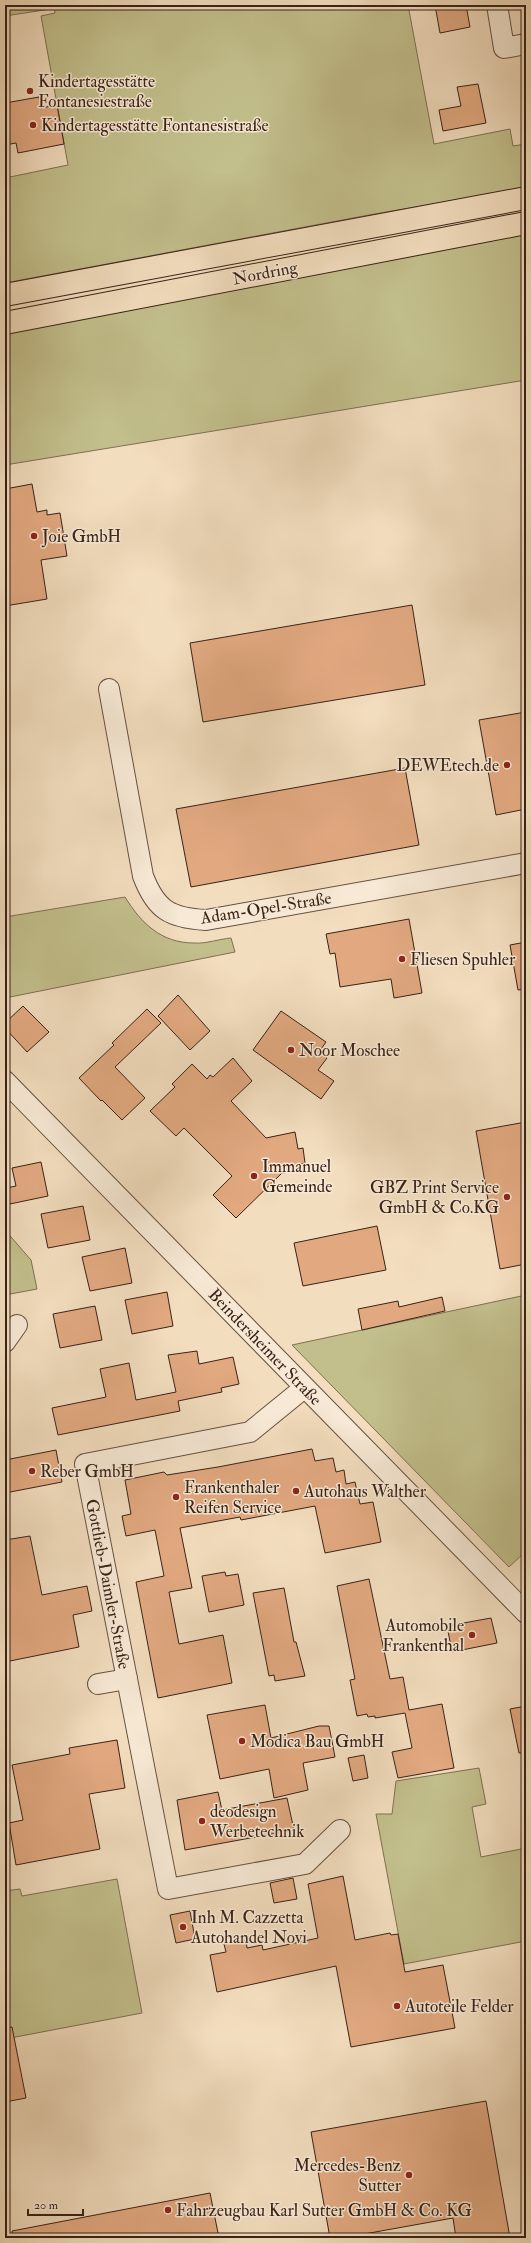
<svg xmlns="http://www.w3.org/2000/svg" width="531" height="2243" font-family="'IM FELL Double Pica',serif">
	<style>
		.green { fill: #c2bf8c; stroke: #7e7052 }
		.building { fill: #e2a981; stroke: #392217 }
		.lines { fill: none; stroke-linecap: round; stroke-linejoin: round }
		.minor-casing { stroke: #675141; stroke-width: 22 }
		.major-casing { stroke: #392217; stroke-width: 24 }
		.minor { stroke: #f7e9d5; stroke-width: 20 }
		.major { stroke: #f2ddbe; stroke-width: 22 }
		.poi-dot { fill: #8f2418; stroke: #f7e9d5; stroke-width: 1.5 }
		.labels { text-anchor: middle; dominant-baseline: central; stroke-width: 3; stroke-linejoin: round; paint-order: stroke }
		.poi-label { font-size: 17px; fill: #392217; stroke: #f7e9d5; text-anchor: start }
		.street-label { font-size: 17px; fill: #392217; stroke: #f7e9d5 }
	</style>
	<rect width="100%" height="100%" fill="#f2ddbe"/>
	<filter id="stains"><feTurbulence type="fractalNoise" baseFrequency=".005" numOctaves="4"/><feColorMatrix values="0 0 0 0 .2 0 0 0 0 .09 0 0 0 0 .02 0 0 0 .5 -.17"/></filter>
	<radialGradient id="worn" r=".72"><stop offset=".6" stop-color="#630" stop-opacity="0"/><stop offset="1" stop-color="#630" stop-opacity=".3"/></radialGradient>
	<g class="green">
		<path d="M5 5H51V9L5 16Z"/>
		<path d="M54 5H408L434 144 510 129 513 146 526 144V188L369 215 5 283V178L68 165 41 16 55 13Z"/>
		<path d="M526 231V380L5 465V333Z"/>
		<path d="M125 897C141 923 161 943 194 943 206 944 219 939 231 938L235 952 5 998V917Z"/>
		<path d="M5 1230 31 1260 37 1289 5 1295Z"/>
		<path d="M526 1295V1551L509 1567 292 1345Z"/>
		<path d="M479 1768 486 1804 472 1807 481 1857 526 1848V1941L404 1964 376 1814H392L396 1781Z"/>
		<path d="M117 1879 142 2013 5 2039V1891L20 1889 22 1896Z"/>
	</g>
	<g class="building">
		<path d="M435 5H466L470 27 440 33Z"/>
		<path d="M478 84 486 123 443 131 439 110 461 106 457 87Z"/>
		<path d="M39 97 41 108 57 105 64 144 18 153 16 143 5 145V103Z"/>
		<path d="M32 484 37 512 47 510V515L60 513 67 556 41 560 47 599 5 606V489Z"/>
		<path d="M412 605 425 685 203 722 190 643Z"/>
		<path d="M526 712V809L496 815 479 720Z"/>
		<path d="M405 768 419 845 191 887 176 809Z"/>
		<path d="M409 919 422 993 394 998 391 979 340 987 335 953 330 954 326 934Z"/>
		<path d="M526 942V989L518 990 510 945Z"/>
		<path d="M178 995 210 1031 190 1050 158 1016Z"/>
		<path d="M23 1006 49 1032 27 1052 5 1028V1023Z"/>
		<path d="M147 1009 161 1023 115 1067 145 1098 122 1120 102 1100 101 1101 79 1078 114 1045 112 1043Z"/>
		<path d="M281 1011 326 1042 319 1052 327 1058 318 1070 334 1081 321 1099 253 1050Z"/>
		<path d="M233 1058 252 1081 231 1101 266 1138 295 1132 298 1149 303 1148 305 1163 291 1166 292 1172 282 1173 236 1218 213 1195 232 1176 184 1128 176 1136 150 1111 175 1087 172 1084 192 1064 207 1079 210 1075 213 1077Z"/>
		<path d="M526 1122V1264L500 1269 476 1131Z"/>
		<path d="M41 1162 48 1196 10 1204 6 1188 16 1186 12 1168Z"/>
		<path d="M83 1206 90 1240 48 1248 41 1214Z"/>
		<path d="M377 1226 386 1270 303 1286 294 1243Z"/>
		<path d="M125 1248 132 1283 90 1291 82 1257Z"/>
		<path d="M167 1292 173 1326 132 1334 125 1300Z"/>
		<path d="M442 1297 445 1311 362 1330 358 1309 398 1301 399 1307Z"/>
		<path d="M95 1306 102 1340 60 1348 53 1314Z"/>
		<path d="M197 1351 199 1364 233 1357 239 1384 221 1388 222 1392 178 1401 180 1411 58 1435 52 1408 106 1397 100 1369 129 1363 136 1400 176 1392 168 1355Z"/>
		<path d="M312 1449 315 1461 333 1458 336 1472 344 1470 346 1484 355 1482 360 1504 373 1502 381 1542 325 1553 315 1506 241 1520 240 1517 180 1528 192 1588 169 1592 179 1644 223 1635 232 1683 158 1698 136 1582 164 1576 155 1530 126 1536 122 1516 131 1514 125 1480 164 1472 167 1475 218 1467Z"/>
		<path d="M56 1450 62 1482 5 1493V1460Z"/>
		<path d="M30 1536 42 1595 87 1586 92 1611 73 1615 79 1647 5 1662V1540Z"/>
		<path d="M225 1572 226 1576 238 1574 244 1605 209 1612 202 1576Z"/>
		<path d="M369 1579 390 1679 403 1677 409 1710 442 1704 454 1768 398 1778 392 1752 412 1748 405 1713 375 1718V1716L368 1717 367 1714 357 1716 350 1680 355 1679 337 1586Z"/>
		<path d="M284 1588 294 1642H296L305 1676 275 1681 274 1675 269 1676 253 1593Z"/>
		<path d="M491 1618 497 1643 452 1652 447 1626Z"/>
		<path d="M265 1705 271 1738 319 1726H329L335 1757 303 1763 308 1790 274 1798 269 1769 220 1779 207 1715Z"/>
		<path d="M526 1706V1753H519L510 1709Z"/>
		<path d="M117 1740 125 1788 89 1794 100 1849 16 1865 9 1823 23 1820 12 1765 70 1754 69 1748Z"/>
		<path d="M364 1755 368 1778 353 1781 348 1758Z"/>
		<path d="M218 1792 222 1810 287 1798 294 1830 185 1850 177 1800Z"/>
		<path d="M343 1876 355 1940 390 1933 391 1935 398 1934 405 1972 443 1965 455 2028 351 2047 336 1966 217 1992 210 1955 226 1952 224 1944 246 1940 247 1948 262 1945 263 1950 318 1938 308 1884Z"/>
		<path d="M293 1878 297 1899 274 1903 270 1883Z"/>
		<path d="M190 1911 195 1939 176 1943 170 1915Z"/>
		<path d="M12 2027 26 2098 5 2102V2028Z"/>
		<path d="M486 2101 510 2238H456L453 2218 342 2238H330L311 2132Z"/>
		<path d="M210 2193 219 2238H13L12 2231Z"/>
	</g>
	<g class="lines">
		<defs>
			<g id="minor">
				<path d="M497 5 504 48 526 44"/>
				<path d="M109 689 143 876C156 910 170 918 206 920L526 863"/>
				<path d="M5 1081 526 1613"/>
				<path d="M5 1342 17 1325"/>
				<path d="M304 1388 250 1432 85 1464 168 1889 305 1864 340 1830"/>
				<path d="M98 1684 127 1679"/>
			</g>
			<g id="major">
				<path d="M5 295 526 198"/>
				<path d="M5 323 526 223"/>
			</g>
		</defs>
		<use href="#minor" class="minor-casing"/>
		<use href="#major" class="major-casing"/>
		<use href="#minor" class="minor"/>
		<use href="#major" class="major"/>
	</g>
	<g class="poi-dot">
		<circle cx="30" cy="91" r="4"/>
		<circle cx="33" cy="125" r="4"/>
		<circle cx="34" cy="536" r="4"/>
		<circle cx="507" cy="765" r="4"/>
		<circle cx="402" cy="959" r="4"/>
		<circle cx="291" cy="1050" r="4"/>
		<circle cx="254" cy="1176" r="4"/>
		<circle cx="507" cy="1197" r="4"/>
		<circle cx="32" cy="1471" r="4"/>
		<circle cx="296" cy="1491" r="4"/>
		<circle cx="176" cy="1497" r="4"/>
		<circle cx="472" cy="1635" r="4"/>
		<circle cx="242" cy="1741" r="4"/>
		<circle cx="202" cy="1821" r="4"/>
		<circle cx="183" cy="1927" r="4"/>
		<circle cx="397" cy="2006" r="4"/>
		<circle cx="409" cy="2175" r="4"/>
		<circle cx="168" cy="2210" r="4"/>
	</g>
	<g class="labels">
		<g class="poi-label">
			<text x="38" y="81">Kindertagesstätte<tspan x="38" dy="20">Fontanesiestraße</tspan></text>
			<text x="41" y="125">Kindertagesstätte Fontanesistraße</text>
			<text x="42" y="536">Joie GmbH</text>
			<text x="499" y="765" text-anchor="end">DEWEtech.de</text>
			<text x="410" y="959">Fliesen Spuhler</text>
			<text x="299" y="1050">Noor Moschee</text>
			<text x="262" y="1166">Immanuel<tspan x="262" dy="20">Gemeinde</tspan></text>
			<text x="499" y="1187" text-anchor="end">GBZ Print Service<tspan x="499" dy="20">GmbH &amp; Co.KG</tspan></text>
			<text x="40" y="1471">Reber GmbH</text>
			<text x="184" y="1487">Frankenthaler<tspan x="184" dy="20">Reifen Service</tspan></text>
			<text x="304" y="1491">Autohaus Walther</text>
			<text x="464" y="1625" text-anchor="end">Automobile<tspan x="464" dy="20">Frankenthal</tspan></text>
			<text x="250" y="1741">Modica Bau GmbH</text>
			<text x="210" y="1811">deodesign<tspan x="210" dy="20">Werbetechnik</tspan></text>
			<text x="191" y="1917">Inh M. Cazzetta<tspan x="191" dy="20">Autohandel Novi</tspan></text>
			<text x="405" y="2006">Autoteile Felder</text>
			<text x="401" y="2165" text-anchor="end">Mercedes-Benz<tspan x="401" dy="20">Sutter</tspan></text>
			<text x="176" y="2210">Fahrzeugbau Karl Sutter GmbH &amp; Co. KG</text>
		</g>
		<g class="street-label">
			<text transform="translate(265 273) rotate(-11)">Nordring</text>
			<text transform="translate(266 908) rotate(-9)">Adam-Opel-Straße</text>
			<text transform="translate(265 1347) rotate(46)">Beindersheimer Straße</text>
			<text transform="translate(108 1584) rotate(79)">Gottlieb-Daimler-Straße</text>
		</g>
	</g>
	<rect width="531" height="2243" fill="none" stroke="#f2ddbe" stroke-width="20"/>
	<rect x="6" y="6" width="519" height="2231" fill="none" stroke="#392217" stroke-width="2"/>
	<rect x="10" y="10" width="511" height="2223" fill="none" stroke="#392217"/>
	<path d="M28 2209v6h55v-6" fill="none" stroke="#392217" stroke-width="2"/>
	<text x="34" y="2209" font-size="12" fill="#392217" stroke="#f7e9d5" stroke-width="3" paint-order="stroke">20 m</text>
	<rect width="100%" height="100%" filter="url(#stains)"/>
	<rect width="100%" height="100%" fill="url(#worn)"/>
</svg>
